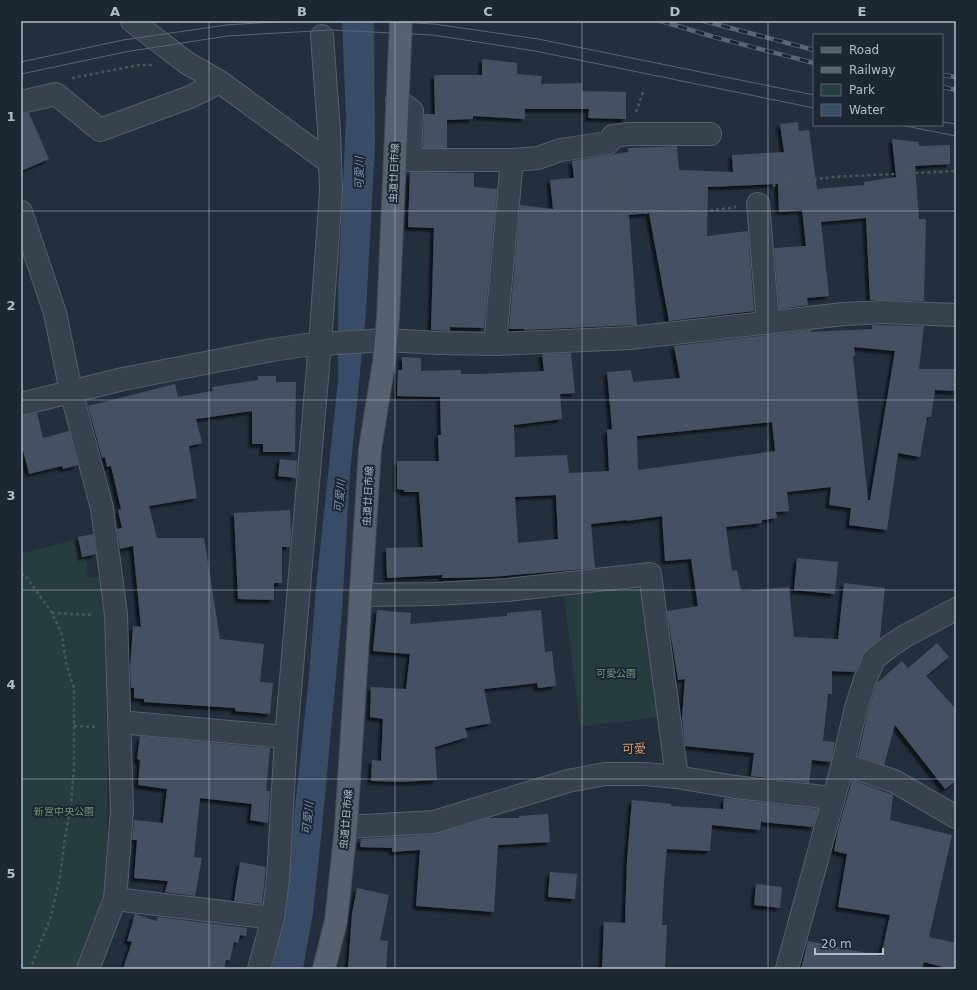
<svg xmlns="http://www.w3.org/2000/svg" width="977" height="990" font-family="'DejaVu Sans','Noto Sans JP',sans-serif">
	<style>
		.green { fill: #263c3f }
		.water { fill: #394c67 }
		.building { fill: #455162; fill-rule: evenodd; filter: url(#shadow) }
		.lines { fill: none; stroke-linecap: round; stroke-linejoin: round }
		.minor-casing { stroke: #565f6c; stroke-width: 24 }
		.major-casing { stroke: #414a57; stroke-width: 24 }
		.path { stroke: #44595c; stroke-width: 2.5; stroke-dasharray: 3 3; stroke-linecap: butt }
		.minor { stroke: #38414e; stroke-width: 22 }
		.major { stroke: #56606e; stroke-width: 22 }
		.tram { stroke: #5a6575; stroke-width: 1 }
		.rail-casing { stroke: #5a6575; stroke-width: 4.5 }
		.rail { stroke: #1d2633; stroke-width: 3; stroke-dasharray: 9; stroke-linecap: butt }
		.grid { fill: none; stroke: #b4bcc9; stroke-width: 1; stroke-opacity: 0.55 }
		.labels { text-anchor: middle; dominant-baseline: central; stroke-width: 4; stroke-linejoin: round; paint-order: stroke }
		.street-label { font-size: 10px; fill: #b4bcc9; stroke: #1d2633 }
		.park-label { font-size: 10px; fill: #6b9a76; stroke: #1d2633 }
		.water-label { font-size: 11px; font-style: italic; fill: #7c92b1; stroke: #1d2633 }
		.quarter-label { font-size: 12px; fill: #d59563; stroke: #1d2633 }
		.neatline { fill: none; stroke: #b4bcc9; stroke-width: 1.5 }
		.grid-label { font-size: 13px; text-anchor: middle; font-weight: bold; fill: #b4bcc9 }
	</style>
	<defs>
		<filter id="shadow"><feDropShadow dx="-3.5" dy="3.5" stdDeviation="1" flood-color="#0009"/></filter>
	</defs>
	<rect width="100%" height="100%" fill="#242f3e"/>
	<g class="green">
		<path d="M84 537 88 577 106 578 108 896 78 969H21V554Z"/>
		<path d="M648 584 666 717 580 726 564 594Z"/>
	</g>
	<path class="water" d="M342 21H374L375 145 366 312 350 473 342 611 322 828 313 913 303 969H272L285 915 294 816 308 686 317 578 338 381V290L346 119Z"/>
	<g class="building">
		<path d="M482 59 517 63V74L542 76 541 84 582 83V91L626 92V119L588 118 589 109H525V119L473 116V119L447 120V148H423L424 114H435L434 75H482Z"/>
		<path d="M29 113 49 159 21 171V114Z"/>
		<path d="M798 122 799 131 809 130 817 189 864 185V182L896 177 892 139 919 142V146L950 145V164L915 166 919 219H926L924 301 870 300 866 218 821 222 829 296 807 298 808 305 779 309 774 248 806 246 802 210 779 212 778 184 708 187 707 236 748 231 754 311 669 321 649 213 629 215 637 325 524 330V329H509L520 205 553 209 550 180 574 178 572 161 628 152V148L677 146 679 170 733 172 732 155 784 152 780 124Z"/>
		<path d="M410 172 474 173V187L497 189 484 328 450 327V331L431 330 434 228 408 227Z"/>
		<path d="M872 325 924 326 919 369H956V391L935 390 931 417H927L920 457 898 453 887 530 849 525 851 508 829 505 831 487 787 492 789 511 776 512 777 518 762 520V523L726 527 732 571 737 570 741 591 789 587 794 637 838 639 844 583 885 588 880 638 863 654 855 672 832 671V694H828L823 741 835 742 831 762 812 760 809 783 751 776 754 753 685 746 682 717 685 679 678 680 667 611 698 606 691 559 665 561 662 516 627 521V520L591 524 595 568 491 577 442 578V575L387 578 386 548 423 547 419 492H404V490L397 489V461H439L438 435H441L440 397 397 396 398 370H402V357L421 358V371L461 370V374H482L544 371 542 354 571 353 575 393 560 394 562 419 514 425 515 457 567 455 569 473 609 471 607 430 612 429 607 372 631 370 633 382 680 378 674 346 811 330V332L872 329ZM854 347 895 351 870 500H868L853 356H855ZM772 422 775 451 638 470 637 436ZM556 495 558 539 518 543 515 497Z"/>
		<path d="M258 376H276V382H296L295 452H263V444H252V411L196 419 202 443 189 446 197 498 149 506 157 538H204L220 639 264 644 260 682 273 683 270 714 235 711V708L144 702V699L134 698V688H131L130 669 133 626 141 627 133 546 120 549 117 529 122 528 118 510 121 509 111 466 107 467 105 457 102 458 88 406 175 384 178 397 213 391 212 387 258 380Z"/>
		<path d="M37 413 43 438 69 431 78 465 63 469 62 466 29 474 21 442V416Z"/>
		<path d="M280 459 297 461 296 478 278 476Z"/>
		<path d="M290 510 291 534 290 547H282V583H274V600L238 599 234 513Z"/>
		<path d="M93 534 96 554 82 557 78 537Z"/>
		<path d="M797 558 838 562 835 594 794 590Z"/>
		<path d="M377 610 411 613 410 624 507 616V613L541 610 545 652 552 651 556 686 538 688 537 683 484 689 491 723 465 728 468 737 435 747 437 780 402 782 371 781 372 760 381 761 383 719 370 717 371 687 406 689 410 654 373 651Z"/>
		<path d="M937 643 949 657 926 676 956 709V781L945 789 895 725 884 765 858 756 868 711 877 683 902 661 908 668Z"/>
		<path d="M140 736 270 748 266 791H270L268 823 250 820 252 804 200 798 194 857 202 858 195 896 165 892 168 881 134 878 137 840H132L134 820 163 823 167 789 138 785 140 760 137 759Z"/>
		<path d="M852 780 893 795 890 820 952 835 929 937 956 943V969H950L924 962 922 969H801L808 941 881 956 890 915 838 907 847 854 834 851 838 830Z"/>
		<path d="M724 798 818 809 813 827 761 822 760 830 712 825 710 851 667 849 664 881 662 925H667L665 969H602L604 922 625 923 627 860 632 800 671 804V806L723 809Z"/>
		<path d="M548 814 550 842 498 845 494 912 416 906 420 850 392 852V848L360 847 361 839 435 834 488 818H519V816Z"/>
		<path d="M240 862 266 867 262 904 234 901Z"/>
		<path d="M550 872 577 874 575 899 548 897Z"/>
		<path d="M756 884 782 887 780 908 754 905Z"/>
		<path d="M357 888 389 895 380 940 388 941 386 969H348L352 914Z"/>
		<path d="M135 914 156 921 158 917 247 928 246 936 240 935 238 943 234 942 230 960H226L224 969H123L132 942 127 941Z"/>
	</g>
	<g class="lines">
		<defs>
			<g id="minor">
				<path d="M132 21 187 63 220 82"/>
				<path d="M397 100 412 111 410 160H512L538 158 560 150 608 143 613 136 628 134H710"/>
				<path d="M21 102 56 94 100 130 190 97 220 82 329 162"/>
				<path d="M758 204 768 323"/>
				<path d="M21 212 55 313 71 391 102 508 116 614 122 811 115 899 88 969"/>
				<path d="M495 344 512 160"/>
				<path d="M21 404 123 379 272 350 305 345 385 340 440 343 495 344 630 338 844 314 883 312 956 315"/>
				<path d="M362 595 435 594 507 590 650 574 677 777"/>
				<path d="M119 722 286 737"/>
				<path d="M843 764 894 781 956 817"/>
				<path d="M346 827 434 822 568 781 605 774H645L677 777 735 787 832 798"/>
				<path d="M115 899 273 918"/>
				<path d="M259 969 273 918 278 879 286 737 320 344 331 191 329 130 322 36"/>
				<path d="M787 969 843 764 856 708 865 680 874 659 890 646 905 636 956 609"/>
			</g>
			<path id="major" d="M324 969 336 921 346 827 370 449 384 362 388 318 401 21"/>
		</defs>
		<use href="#minor" class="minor-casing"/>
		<use href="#major" class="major-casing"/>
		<g class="path">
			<path d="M72 78 139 65H152"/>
			<path d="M636 112 644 89"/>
			<path d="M352 163H373"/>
			<path d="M612 166 619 212 687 214 736 207"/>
			<path d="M774 187V185L832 177 956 171"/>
			<path d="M21 574 25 575 52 613 62 635 66 663 74 688V767L71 803 65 838 59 882 50 919 30 969"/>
			<path d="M52 613 93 615"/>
			<path d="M74 726 98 727"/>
		</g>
		<use href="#minor" class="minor"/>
		<use href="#major" class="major"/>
		<g class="tram">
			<path d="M377 21 434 24 538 39 814 95"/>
			<path d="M21 62 123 40 226 25 289 21"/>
			<path d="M21 74 125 52 227 36 330 30 433 35 535 51 814 108"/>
			<path d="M942 122 956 124"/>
			<path d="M900 125 956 136"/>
		</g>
		<defs>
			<g id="rail">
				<path d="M661 21 714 37 814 63"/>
				<path d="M704 21 814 50"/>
				<path d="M942 75 956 77"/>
				<path d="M942 87 956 90"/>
			</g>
		</defs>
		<use href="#rail" class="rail-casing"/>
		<use href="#rail" class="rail"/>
	</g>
	<path class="grid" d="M209 21V969M395 21V969M582 21V969M768 21V969M21 211H956M21 400H956M21 590H956M21 779H956"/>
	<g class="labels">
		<g class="street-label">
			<text transform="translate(394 173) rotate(-88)">虫道廿日市線</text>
			<text transform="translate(368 496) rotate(-87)">虫道廿日市線</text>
			<text transform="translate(346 819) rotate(-85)">虫道廿日市線</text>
		</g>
		<g class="park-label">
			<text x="616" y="673">可愛公園</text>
			<text x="64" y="811">新宮中央公園</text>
		</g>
		<g class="water-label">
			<text transform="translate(359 173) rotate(-90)">可愛川</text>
			<text transform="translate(340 496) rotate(-84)">可愛川</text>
			<text transform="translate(308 818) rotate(-84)">可愛川</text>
		</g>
		<g class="quarter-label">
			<text x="634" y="749">可愛</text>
		</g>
	</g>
	<rect width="977" height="990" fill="none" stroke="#1d2633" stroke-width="44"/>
	<rect x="813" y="34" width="130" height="92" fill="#1d2633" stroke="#59626f"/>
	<rect x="821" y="47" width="20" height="6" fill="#56606e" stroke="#59626f"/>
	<text x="849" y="54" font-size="12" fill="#b4bcc9">Road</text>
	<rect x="821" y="67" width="20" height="6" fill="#5a6575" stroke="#59626f"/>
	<text x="849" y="74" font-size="12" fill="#b4bcc9">Railway</text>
	<rect x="821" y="84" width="20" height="12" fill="#263c3f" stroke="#59626f"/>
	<text x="849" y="94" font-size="12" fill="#b4bcc9">Park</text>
	<rect x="821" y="104" width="20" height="12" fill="#394c67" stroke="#59626f"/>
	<text x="849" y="114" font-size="12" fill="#b4bcc9">Water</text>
	<path d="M815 948v6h68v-6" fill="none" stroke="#b4bcc9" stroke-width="2"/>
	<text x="821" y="948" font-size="12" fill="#b4bcc9" stroke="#1d2633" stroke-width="3" paint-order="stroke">20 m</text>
	<rect x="22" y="22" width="933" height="946" class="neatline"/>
	<g class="grid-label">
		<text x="115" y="16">A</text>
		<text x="302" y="16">B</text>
		<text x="488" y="16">C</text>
		<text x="675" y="16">D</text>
		<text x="862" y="16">E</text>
		<text x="11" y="121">1</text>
		<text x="11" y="310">2</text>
		<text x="11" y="500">3</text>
		<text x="11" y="689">4</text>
		<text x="11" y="878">5</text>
	</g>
</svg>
